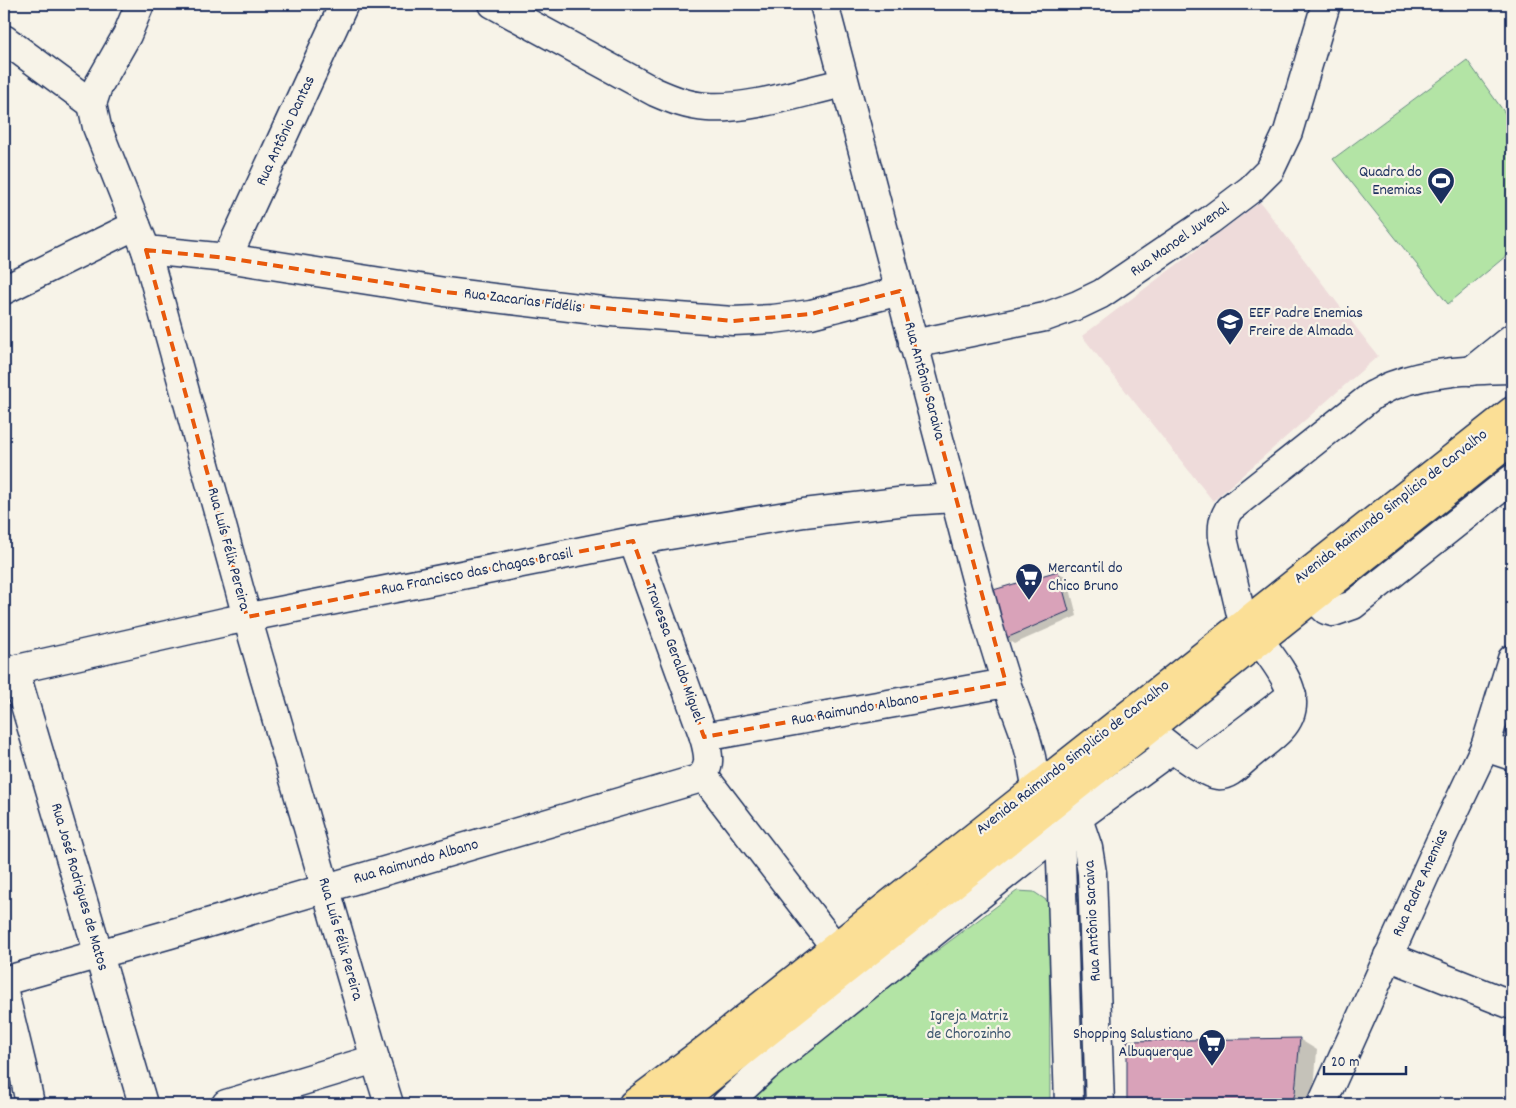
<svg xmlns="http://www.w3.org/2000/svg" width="1516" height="1108" font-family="Dekko,sans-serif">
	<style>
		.built { fill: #eedbda }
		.green { fill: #b3e4a5; stroke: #678a82 }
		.shadow { fill: #0003 }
		.building { fill: #d9a2b9; stroke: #1b2f5e }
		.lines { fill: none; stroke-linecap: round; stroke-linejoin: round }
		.minor-casing { stroke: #1b2f5e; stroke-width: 31 }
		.major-casing { stroke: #1b2f5e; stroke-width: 31 }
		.minor { stroke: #f7f3e8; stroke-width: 28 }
		.major { stroke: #fbdf96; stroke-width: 28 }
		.marked { fill: none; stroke: #e8590c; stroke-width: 4; stroke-dasharray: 10 6; stroke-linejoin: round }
		.labels { text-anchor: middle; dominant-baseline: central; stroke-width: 4.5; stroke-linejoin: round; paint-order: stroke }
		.street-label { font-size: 16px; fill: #1b2f5e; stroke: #f7f3e8 }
		.poi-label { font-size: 16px; fill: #1b2f5e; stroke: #f7f3e8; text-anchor: end }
		.park-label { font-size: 16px; fill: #39536c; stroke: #f7f3e8 }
	</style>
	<rect width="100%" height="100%" fill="#f7f3e8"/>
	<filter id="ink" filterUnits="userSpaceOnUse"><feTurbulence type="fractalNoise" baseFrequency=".02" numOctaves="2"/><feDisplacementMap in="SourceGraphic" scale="10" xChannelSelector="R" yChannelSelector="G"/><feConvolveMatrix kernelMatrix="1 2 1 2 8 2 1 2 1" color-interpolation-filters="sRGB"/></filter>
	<g filter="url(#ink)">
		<path class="built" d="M1260 202 1378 356 1213 501 1082 336Z"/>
		<g class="green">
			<path d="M1467 60 1512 123V251L1448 304 1333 159Z"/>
			<path d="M1017 891 1034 892 1049 902 1050 1104H738L737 1100Z"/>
		</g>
		<g class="shadow">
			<path d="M1057 572 1067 577 1077 616 1014 644 1005 638Z"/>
			<path d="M1299 1039 1317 1050 1313 1104H1128V1042Z"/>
		</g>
		<g class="building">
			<path d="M1058 571 1069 611 1004 639 990 591Z"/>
			<path d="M1300 1038 1295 1093 1292 1104H1127V1041Z"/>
		</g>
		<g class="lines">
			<defs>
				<g id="minor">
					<path d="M140 4 127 35 98 86 92 104 97 127 146 250 247 617 375 1059 389 1104"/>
					<path d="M493 4 655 92C671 99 688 106 707 107 748 110 802 92 844 83"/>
					<path d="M824 4 989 628 1006 683 1025 735 1031 757 1036 786 1050 807 1060 831 1069 1104"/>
					<path d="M4 39 92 104"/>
					<path d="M146 250 227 258 445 292 611 312 733 321 773 319 811 314 900 291"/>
					<path d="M227 258 344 4"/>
					<path d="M4 290 136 225"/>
					<path d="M913 344 1045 317 1078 305 1101 294 1210 220 1251 189 1270 170 1288 132 1326 4"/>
					<path d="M1471 371 1512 338"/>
					<path d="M1298 582 1326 610 1333 612 1353 605 1512 479"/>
					<path d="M1243 623 1223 538C1222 526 1223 519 1229 509L1373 395C1380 392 1387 387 1394 385 1429 371 1474 370 1512 369"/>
					<path d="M15 671 143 1104"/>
					<path d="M4 672 229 621 633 541 804 513 907 501 955 498"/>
					<path d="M704 737 1006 683"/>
					<path d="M1159 738C1170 747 1203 773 1217 775 1229 777 1240 763 1249 756 1259 747 1272 739 1281 729 1309 698 1277 666 1260 641"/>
					<path d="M1485 747 1512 756"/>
					<path d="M1198 766 1292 695"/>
					<path d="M703 775 835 947"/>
					<path d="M1072 801 1088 848 1092 873 1100 1104"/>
					<path d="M1388 956 1512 1005"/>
					<path d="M4 981 170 934 698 779C713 768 708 752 704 737L633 541"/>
					<path d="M4 992 25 1079 30 1104"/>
					<path d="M226 1104 375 1059"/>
					<path d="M726 1104 766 1067 1060 831 1172 749"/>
					<path d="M1322 1104 1439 844 1485 747 1512 659"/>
				</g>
				<g id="major">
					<path d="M633 1104 705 1050 1512 411"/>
					<path d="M677 1104 1512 440"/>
				</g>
			</defs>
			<use href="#minor" class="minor-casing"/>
			<use href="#major" class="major-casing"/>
			<use href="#minor" class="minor"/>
			<use href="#major" class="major"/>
		</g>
	</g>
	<path class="marked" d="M146 250 227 258 445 292 733 321 811 314 900 291 1006 683 704 737 633 541 247 617Z"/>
	<defs>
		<symbol id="stadium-pin" viewBox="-11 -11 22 30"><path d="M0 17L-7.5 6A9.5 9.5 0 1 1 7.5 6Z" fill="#1b2f5e" stroke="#f7f3e8"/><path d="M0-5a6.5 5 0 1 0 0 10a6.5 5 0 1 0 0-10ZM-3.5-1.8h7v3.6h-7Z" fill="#fff"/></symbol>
		<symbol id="school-pin" viewBox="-11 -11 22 30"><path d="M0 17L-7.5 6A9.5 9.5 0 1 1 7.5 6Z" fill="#1b2f5e" stroke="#f7f3e8"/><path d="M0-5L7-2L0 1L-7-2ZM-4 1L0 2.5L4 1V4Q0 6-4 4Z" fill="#fff"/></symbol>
		<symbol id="supermarket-pin" viewBox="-11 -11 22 30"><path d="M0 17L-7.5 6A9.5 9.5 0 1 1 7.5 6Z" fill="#1b2f5e" stroke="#f7f3e8"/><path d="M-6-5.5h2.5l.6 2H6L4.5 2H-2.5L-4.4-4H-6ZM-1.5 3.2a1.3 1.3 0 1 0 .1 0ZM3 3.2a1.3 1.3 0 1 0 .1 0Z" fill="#fff"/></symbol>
	</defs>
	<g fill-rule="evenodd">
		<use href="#stadium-pin" x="1425" y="165" width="32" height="43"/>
		<use href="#school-pin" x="1214" y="306" width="32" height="43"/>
		<use href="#supermarket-pin" x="1013" y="561" width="32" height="43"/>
		<use href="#supermarket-pin" x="1196" y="1027" width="32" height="43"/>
	</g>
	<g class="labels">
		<g class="street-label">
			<text transform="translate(286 131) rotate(-65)">Rua Antônio Dantas</text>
			<text transform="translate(1180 240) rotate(-35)">Rua Manoel Juvenal</text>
			<text transform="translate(523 301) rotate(7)">Rua Zacarias Fidélis</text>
			<text transform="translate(924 381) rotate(75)">Rua Antônio Saraiva</text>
			<text transform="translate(1391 507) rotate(-38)">Avenida Raimundo Simplicio de Carvalho</text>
			<text transform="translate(228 549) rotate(75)">Rua Luís Félix Pereira</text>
			<text transform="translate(477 572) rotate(-11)">Rua Francisco das Chagas Brasil</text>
			<text transform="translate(674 653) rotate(70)">Travessa Geraldo Miguel</text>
			<text transform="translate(855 710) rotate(-10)">Rua Raimundo Albano</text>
			<text transform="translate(1073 758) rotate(-38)">Avenida Raimundo Simplicio de Carvalho</text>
			<text transform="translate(416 862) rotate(-16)">Rua Raimundo Albano</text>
			<text transform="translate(1421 883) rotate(-66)">Rua Padre Anemias</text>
			<text transform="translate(79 887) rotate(74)">Rua José Rodrigues de Matos</text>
			<text transform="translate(1093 921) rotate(-93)">Rua Antônio Saraiva</text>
			<text transform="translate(340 939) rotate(74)">Rua Luís Félix Pereira</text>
		</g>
		<g class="poi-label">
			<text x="1422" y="172">Quadra do<tspan x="1422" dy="18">Enemias</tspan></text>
			<text x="1249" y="313" text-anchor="start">EEF Padre Enemias<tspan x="1249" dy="18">Freire de Almada</tspan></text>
			<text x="1048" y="568" text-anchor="start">Mercantil do<tspan x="1048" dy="18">Chico Bruno</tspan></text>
			<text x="1193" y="1034">Shopping Salustiano<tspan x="1193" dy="18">Albuquerque</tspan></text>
		</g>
		<g class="park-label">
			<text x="969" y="1016">Igreja Matriz<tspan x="969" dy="18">de Chorozinho</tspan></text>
		</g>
	</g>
	<rect width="1516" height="1108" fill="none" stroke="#f7f3e8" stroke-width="20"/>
	<rect x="10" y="10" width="1496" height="1088" fill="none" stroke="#1b2f5e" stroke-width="2" filter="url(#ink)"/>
	<path d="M1324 1066v8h82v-8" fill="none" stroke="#1b2f5e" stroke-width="2.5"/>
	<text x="1331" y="1066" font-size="15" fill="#1b2f5e" stroke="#f7f3e8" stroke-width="4" paint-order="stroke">20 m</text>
</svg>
